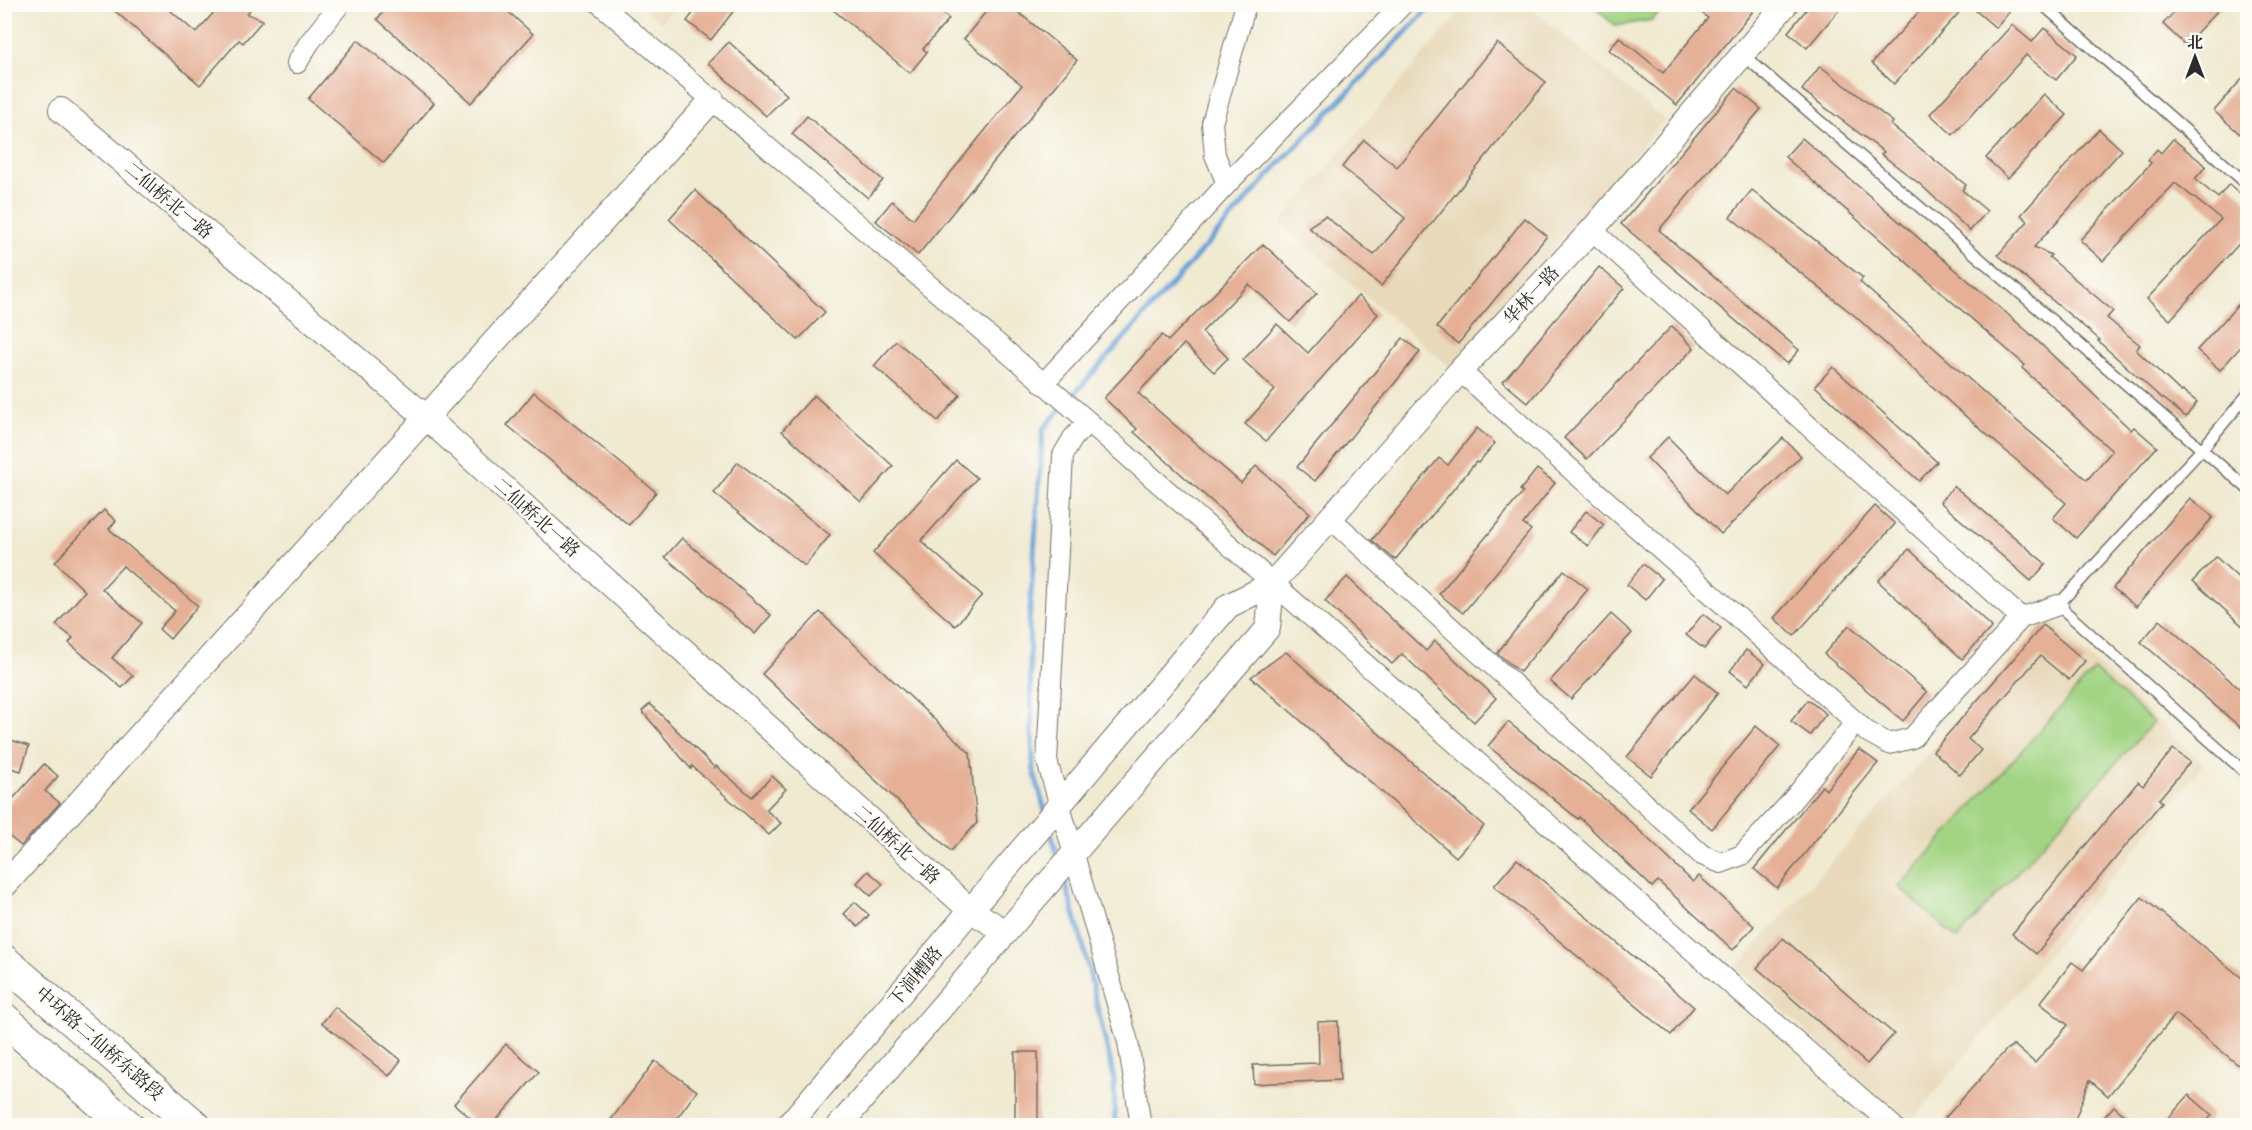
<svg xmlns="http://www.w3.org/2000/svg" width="2252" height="1130" font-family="'Gentium Book Plus','Noto Serif SC',serif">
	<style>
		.built { fill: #e8d9ba }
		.green { fill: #a2d483; stroke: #668057; stroke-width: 1.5 }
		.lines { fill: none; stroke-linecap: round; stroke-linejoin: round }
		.stream { stroke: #69a1d7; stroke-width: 5 }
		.building { fill: #e5b096 }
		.service-casing { stroke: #706e65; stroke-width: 13 }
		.minor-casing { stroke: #706e65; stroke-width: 22 }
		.tertiary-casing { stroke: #706e65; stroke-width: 26 }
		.primary-casing { stroke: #706e65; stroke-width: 34 }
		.service { stroke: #fff; stroke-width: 10 }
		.minor { stroke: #fff; stroke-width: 20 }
		.tertiary { stroke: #fff; stroke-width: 24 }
		.primary { stroke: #fff; stroke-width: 32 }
		.labels { text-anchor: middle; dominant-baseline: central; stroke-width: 4.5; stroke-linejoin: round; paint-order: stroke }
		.street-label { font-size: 18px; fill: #2b2b2b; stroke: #fdfcf7 }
	</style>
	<rect width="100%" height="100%" fill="#fdfcf7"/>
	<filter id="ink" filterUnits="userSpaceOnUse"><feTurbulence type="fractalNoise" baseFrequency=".0167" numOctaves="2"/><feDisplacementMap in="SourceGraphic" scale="12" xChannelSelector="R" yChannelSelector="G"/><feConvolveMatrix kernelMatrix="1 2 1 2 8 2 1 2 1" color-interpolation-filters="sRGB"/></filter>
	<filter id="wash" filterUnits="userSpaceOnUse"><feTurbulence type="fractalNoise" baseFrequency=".008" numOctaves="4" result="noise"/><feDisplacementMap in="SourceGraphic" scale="24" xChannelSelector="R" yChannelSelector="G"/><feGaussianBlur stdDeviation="1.35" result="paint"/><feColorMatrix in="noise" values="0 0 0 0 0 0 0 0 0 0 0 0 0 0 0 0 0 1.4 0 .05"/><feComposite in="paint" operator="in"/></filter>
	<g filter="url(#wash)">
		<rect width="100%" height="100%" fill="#f0ead1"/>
		<g class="built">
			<path d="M639 5H676L661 23Z"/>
			<path d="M1466 5H1527L1664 120 1452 369 1280 223Z"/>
			<path d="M2049 620 2204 764 1909 1125 1736 968Z"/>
		</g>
		<g class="green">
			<path d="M1592 5H1666L1652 20 1615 26Z"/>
			<path d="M2094 670 2153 722 1957 939 1899 887Z"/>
		</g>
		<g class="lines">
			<g class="stream">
				<path d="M1045 811 1033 768 1029 624 1043 429 1278 165 1433 4"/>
				<path d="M1050 829 1059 861"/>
				<path d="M1063 875 1082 941 1114 1078 1115 1126"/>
			</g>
		</g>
		<g id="blocks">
			<g class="building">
				<path d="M107 4H163L196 33 221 4H254L247 14 263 20 243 43 239 40 200 85Z"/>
				<path d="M391 4H500L533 34 471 103 377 19Z"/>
				<path d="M700 4H739L711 40 687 21Z"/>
				<path d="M826 4H931L949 19 923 49 927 52 910 73Z"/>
				<path d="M992 4H1008L1077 60 918 255 876 221 892 201 913 219 1022 85 964 39Z"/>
				<path d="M1691 4H1744L1753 11 1677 105 1609 50 1619 37 1663 73 1708 18Z"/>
				<path d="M1811 4H1844L1807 48 1788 32Z"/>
				<path d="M1926 4H1967L1894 84 1872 63Z"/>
				<path d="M1968 4H2016L1996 28Z"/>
				<path d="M2182 4H2224L2185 45 2163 24Z"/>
				<path d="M2012 25 2032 42 2044 28 2077 55 2056 80 2026 55 1953 135 1930 114Z"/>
				<path d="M358 40 434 103 384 163 308 99Z"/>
				<path d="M729 42 787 95 766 116 708 63Z"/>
				<path d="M1497 43 1546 82 1381 286 1308 227 1325 216 1374 255 1405 218 1342 167 1364 140 1397 167Z"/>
				<path d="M1820 66 1893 122 1891 125 1966 185 1962 190 1987 211 1970 231 1921 185 1881 154 1884 152 1802 90Z"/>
				<path d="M2247 73V126L2240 134 2214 111Z"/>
				<path d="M1736 88 1761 109 1659 230 1799 350 1787 364 1621 224Z"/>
				<path d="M2044 94 2067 115 2008 178 1986 158Z"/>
				<path d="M807 116 883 180 868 198 792 134Z"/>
				<path d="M2099 129 2122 150 2034 247 2051 255 2049 257 2113 311 2107 318 2140 345 2136 350 2181 392 2183 391 2197 402 2186 417 2158 395 2098 341 2100 340 1998 255 2028 221 2021 215Z"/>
				<path d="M1802 138 2027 331 2131 430 2134 427 2157 447 2076 538 2053 518 2066 503 1955 407 1855 316 1730 217 1752 190 1863 278 1860 282 1997 404 2087 480 2112 451 2022 368 2025 365 1785 157Z"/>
				<path d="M2173 139 2206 166 2195 179 2218 198 2229 184 2247 200V235L2170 320 2147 299 2221 219 2175 183 2103 261 2080 240 2151 163 2148 160 2157 149 2161 153Z"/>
				<path d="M695 190 825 312 798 340 669 219Z"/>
				<path d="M1525 218 1547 236 1458 344 1437 327Z"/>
				<path d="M1263 244 1317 293 1290 322 1249 284 1202 332 1228 358 1214 372 1184 344 1138 393 1241 483 1256 466 1310 513 1273 556 1134 432 1137 429 1104 398 1162 335 1168 341Z"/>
				<path d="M1599 267 1624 288 1528 403 1503 382Z"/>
				<path d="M2247 295V340L2220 370 2197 350Z"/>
				<path d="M1358 296 1378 314 1266 441 1245 424 1275 390 1243 360 1277 324 1308 353Z"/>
				<path d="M1672 326 1694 348 1587 459 1564 438Z"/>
				<path d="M1403 338 1420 352 1315 481 1297 467Z"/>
				<path d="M896 341 960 395 938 421 874 366Z"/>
				<path d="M1833 367 1937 462 1919 481 1815 386Z"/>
				<path d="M534 392 656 492 629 525 507 425Z"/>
				<path d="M814 395 893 466 861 502 782 431Z"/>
				<path d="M1477 428 1495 443 1478 463 1476 462 1395 560 1372 540 1439 458 1448 465Z"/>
				<path d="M1668 437 1725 495 1783 438 1801 456 1721 534 1647 458Z"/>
				<path d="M956 460 977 478 921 541 982 595 955 626 873 553Z"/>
				<path d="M738 462 830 535 805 566 714 493Z"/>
				<path d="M1537 469 1555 483 1523 524 1531 530 1463 613 1439 594 1523 492 1520 490Z"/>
				<path d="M1954 486 2046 564 2031 581 1940 502Z"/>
				<path d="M2190 498 2213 517 2136 607 2113 588Z"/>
				<path d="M1875 506 1895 524 1794 636 1774 618Z"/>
				<path d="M104 510 116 521 109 529 198 606 170 639 159 629 175 611 123 566 102 589 142 623 112 658 133 676 122 688 69 643 73 638 56 625 85 591 55 562Z"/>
				<path d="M1586 511 1604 525 1588 546 1569 532Z"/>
				<path d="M682 538 771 615 755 634 665 557Z"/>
				<path d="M1909 549 1992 627 1962 659 1878 581Z"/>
				<path d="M2216 557 2247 586V630L2193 581Z"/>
				<path d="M1643 564 1662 579 1645 600 1627 585Z"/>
				<path d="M1564 570 1588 589 1520 672 1497 653Z"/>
				<path d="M1347 577 1426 651 1435 641 1496 698 1474 722 1402 654 1392 664 1325 601Z"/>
				<path d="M820 612 970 753 977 823 951 851 762 674Z"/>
				<path d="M1611 614 1632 633 1571 699 1550 681Z"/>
				<path d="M1703 614 1721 628 1704 649 1686 635Z"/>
				<path d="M2160 620 2247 695V733L2141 642Z"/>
				<path d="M1849 625 1927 692 1903 721 1824 654Z"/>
				<path d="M2043 625 2085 661 2069 680 2040 656 1968 739 1981 750 1960 775 1933 751Z"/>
				<path d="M1746 650 1765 664 1748 685 1730 671Z"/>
				<path d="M1286 652 1484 826 1456 857 1251 677Z"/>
				<path d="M1695 674 1718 693 1651 776 1627 757Z"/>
				<path d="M1808 700 1826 714 1810 735 1791 721Z"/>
				<path d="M650 704 715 768 716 766 752 797 772 776 786 789 766 810 781 823 769 835 692 766 691 769 642 711Z"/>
				<path d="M1508 722 1617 809 1693 882 1699 876 1754 926 1733 950 1658 881 1652 887 1579 817 1578 819 1488 746Z"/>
				<path d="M1756 726 1780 746 1712 829 1688 809Z"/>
				<path d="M11 740 29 746 21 771 4 766Z"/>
				<path d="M1859 749 1878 763 1777 888 1754 869 1822 786 1826 790Z"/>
				<path d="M2173 749 2190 762 2159 799 2162 802 2036 954 2012 934 2138 782 2143 786Z"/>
				<path d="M44 764 58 776 45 791 60 803 21 846 4 832V809Z"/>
				<path d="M1517 859 1694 1007 1671 1035 1494 886Z"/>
				<path d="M868 871 883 884 871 896 857 883Z"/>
				<path d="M2142 897 2247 982V1072L2176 1014 2108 1096 2090 1080 2073 1125H1953L1945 1118 2007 1049 2014 1045 2035 1063 2068 1025 2040 1003 2072 962 2083 970Z"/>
				<path d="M855 902 869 915 858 927 844 914Z"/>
				<path d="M1783 938 1894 1034 1867 1064 1757 968Z"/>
				<path d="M335 1007 401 1060 389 1076 322 1023Z"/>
				<path d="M1338 1021 1340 1080 1254 1084 1253 1065 1319 1063 1318 1022Z"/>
				<path d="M506 1044 539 1072 492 1125H479L454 1104Z"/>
				<rect x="1015" y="1052" width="23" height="73"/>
				<path d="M655 1061 697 1091 672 1125H607Z"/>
				<path d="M2189 1095 2212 1115 2204 1125H2162Z"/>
				<path d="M2114 1106 2135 1125H2097Z"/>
			</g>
		</g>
	</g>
	<g filter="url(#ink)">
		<use href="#blocks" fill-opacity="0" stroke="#706e65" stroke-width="1.5"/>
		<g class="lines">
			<defs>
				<g id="service">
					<path d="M2042 4 2248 185"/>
					<path d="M1743 55 2248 489"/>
					<path d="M2248 394 2202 449 2058 605 2248 775"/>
				</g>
				<g id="minor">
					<path d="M600 4 1082 416 1893 1126"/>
					<path d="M297 63 309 43 340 4"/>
					<path d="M1227 184 1215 155 1212 123 1246 4"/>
					<path d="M1592 230 2021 618 2058 605"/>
					<path d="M1460 371 1866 731 1889 744 1912 738 2021 618"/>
					<path d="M1043 384 1227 184 1403 4"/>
					<path d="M1088 422 1073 438 1063 455 1047 761 1128 1042 1141 1126"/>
					<path d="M1330 518 1702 855 1721 863 1742 855 1790 803 1856 722"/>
				</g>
				<g id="tertiary">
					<path d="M61 110 426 417 970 910 1006 932"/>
					<path d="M4 886 712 100"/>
					<path d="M788 1126 1228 606 1272 584 1460 371 1592 230 1786 4"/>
					<path d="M839 1126 1268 628 1272 584"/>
				</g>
				<g id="primary">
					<path d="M4 961 195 1126"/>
					<path d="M4 1019 128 1126"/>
				</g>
			</defs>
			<use href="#service" class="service-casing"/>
			<use href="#minor" class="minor-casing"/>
			<use href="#tertiary" class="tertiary-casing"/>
			<use href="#primary" class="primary-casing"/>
			<use href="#service" class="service"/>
			<use href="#minor" class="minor"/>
			<use href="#tertiary" class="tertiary"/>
			<use href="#primary" class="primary"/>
		</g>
	</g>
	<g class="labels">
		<g class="street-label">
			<text transform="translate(169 200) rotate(40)">二仙桥北一路</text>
			<text transform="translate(1531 295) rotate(-47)">华林一路</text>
			<text transform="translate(537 517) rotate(42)">二仙桥北一路</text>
			<text transform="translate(897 844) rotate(42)">二仙桥北一路</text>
			<text transform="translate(915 976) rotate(-50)">下涧槽路</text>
			<text transform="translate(100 1043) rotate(41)">中环路二仙桥东路段</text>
		</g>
	</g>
	<rect width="2252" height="1130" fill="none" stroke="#fdfcf7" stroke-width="24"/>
	<g transform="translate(2195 57)" stroke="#fdfcf7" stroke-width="4.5" paint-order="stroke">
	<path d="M0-4.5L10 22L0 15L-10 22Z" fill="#2b2b2b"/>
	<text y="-9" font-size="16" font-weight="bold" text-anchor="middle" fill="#2b2b2b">北</text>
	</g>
</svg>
